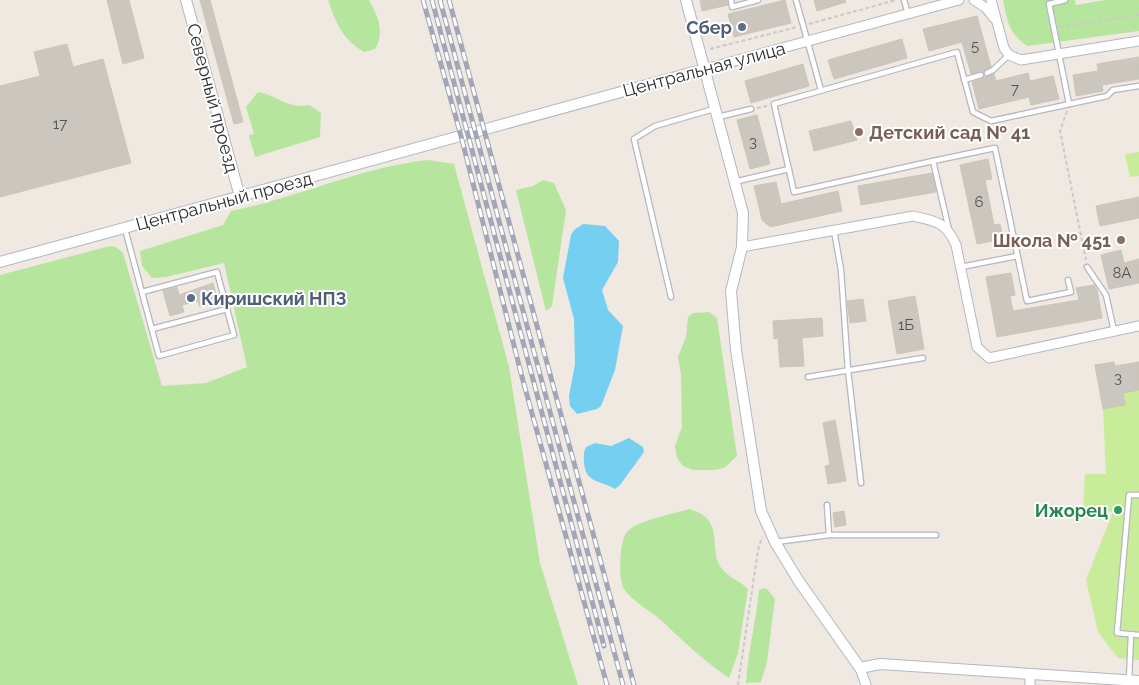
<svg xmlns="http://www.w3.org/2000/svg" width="1139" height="685" font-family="Raleway,sans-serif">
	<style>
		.green { fill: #b6e59e }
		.pitch { fill: #c9ec9a }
		.water { fill: #75cff0 }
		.building { fill: #cbc7bf; stroke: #cbc5ba }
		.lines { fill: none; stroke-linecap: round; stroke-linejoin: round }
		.service-casing { stroke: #b4b7c1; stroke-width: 7 }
		.minor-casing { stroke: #b4b7c1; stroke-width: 11 }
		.tertiary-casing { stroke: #b4b7c1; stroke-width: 12 }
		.path { stroke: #c9c9c9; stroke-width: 2; stroke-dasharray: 4 2.5; stroke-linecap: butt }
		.service { stroke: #fff; stroke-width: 4.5 }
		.minor { stroke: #fff; stroke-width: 9 }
		.tertiary { stroke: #fff; stroke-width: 10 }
		.rail-casing { stroke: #a3a6b8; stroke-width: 5 }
		.rail { stroke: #fff; stroke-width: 3; stroke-dasharray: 9; stroke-linecap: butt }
		.service-dot { fill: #5c6f8a; stroke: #fff; stroke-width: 2 }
		.education-dot { fill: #8d6e63; stroke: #fff; stroke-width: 2 }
		.leisure-dot { fill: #2e9e5b; stroke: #fff; stroke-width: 2 }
		.labels { text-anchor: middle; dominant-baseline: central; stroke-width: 4; stroke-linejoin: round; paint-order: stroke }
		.number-label { font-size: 15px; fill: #555452 }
		.service-label { font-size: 18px; font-weight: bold; fill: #4e5e75; stroke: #fff; text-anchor: end }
		.street-label { font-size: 18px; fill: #2e2e2e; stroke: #fff }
		.education-label { font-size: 18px; font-weight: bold; fill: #785e54; stroke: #fff; text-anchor: start }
		.leisure-label { font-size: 18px; font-weight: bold; fill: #27864d; stroke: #fff; text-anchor: end }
	</style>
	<rect width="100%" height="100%" fill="#efe9e1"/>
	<g class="green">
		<path d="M328 0H369C378 16 385 33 375 49L364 52C342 39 336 23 328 0Z"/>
		<path d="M1003 0H1075L1076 5 1105 0H1139V31L1027 46C1009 34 1007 20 1003 0Z"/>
		<path d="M258 92C277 95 289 110 309 105L321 113 320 137 255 157 249 135 254 134 246 107Z"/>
		<path d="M428 160 454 164 509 367 540 563 578 685H0V275L110 246 116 247 123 253 162 386 206 383 247 367 224 263 166 277 152 278 142 266 140 251 223 225 231 211C297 198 361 167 428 160Z"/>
		<path d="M543 180 554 183 566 210 552 306 546 311 516 190 533 186Z"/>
		<path d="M709 312 717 318 737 456 724 468 714 470H693L683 466 677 458 675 446 682 427 681 374 678 357 686 337 688 317 693 313Z"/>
		<path d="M689 509C728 519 706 551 723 570 730 578 740 581 748 589L738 653 729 678C704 661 683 641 662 621 651 611 633 602 624 589 618 579 619 539 628 531 639 520 673 514 689 509Z"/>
		<path d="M766 588 775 599 767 662 761 682 746 683C748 652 756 621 759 590Z"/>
	</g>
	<g class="pitch">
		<path d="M1139 152V176L1130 177 1125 154Z"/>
		<path d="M1114 362 1115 366 1139 362V660L1118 658 1098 632 1086 580 1113 512 1083 508 1085 474H1106L1103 409 1095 365Z"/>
	</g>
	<g class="water">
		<path d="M583 224 605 226 619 241 618 262 602 290 608 310 623 326 615 370 601 406 597 409 577 414 570 406 569 396 575 364 574 319 563 278 571 235 574 230Z"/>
		<path d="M629 438 643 447 644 452 620 485 615 489C601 480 586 484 584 463 584 457 583 453 586 447L595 443 611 446Z"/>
	</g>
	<g class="building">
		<path d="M107 0H129L144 58 123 64Z"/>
		<path d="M200 0H210L243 122 234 124Z"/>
		<path d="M700 0H727L728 5 702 11Z"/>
		<path d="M785 0 791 23 734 37 728 14Z"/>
		<path d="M814 0H845L846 2 817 11Z"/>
		<path d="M977 16 991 67 983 72 971 74 962 42 929 51 923 29Z"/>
		<path d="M902 39 907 58 834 79 828 60Z"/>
		<path d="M67 44 73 67 103 59 131 163 0 197V86L40 76 34 52Z"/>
		<path d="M1139 57V79L1102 85 1103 91 1076 96 1073 75 1098 71 1097 64Z"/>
		<path d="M803 64 809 86 751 103 745 81Z"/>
		<path d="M1028 73 1030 81 1053 76 1059 99 1031 105 1029 97 979 109 972 82 994 74 996 81Z"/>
		<path d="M757 115 770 164 750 169 737 120Z"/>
		<path d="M851 121 857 140 814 151 809 131Z"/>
		<path d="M988 159 992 179 985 180 994 225 1000 224 1003 239 977 244 960 165Z"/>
		<path d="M932 173 936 192 861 205 858 186Z"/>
		<path d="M776 182 781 204 838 191 842 211 770 227 762 220 754 186Z"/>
		<path d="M1139 197V218L1100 226 1096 206Z"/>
		<path d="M1121 250 1124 263 1139 259V283L1109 289 1101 255Z"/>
		<path d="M1011 273 1015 295 1010 296 1013 311 1079 300 1076 288 1094 285 1097 290 1102 318 997 337 986 277Z"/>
		<path d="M213 283 218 302 200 307 198 301 182 305 184 312 170 316 163 291 177 287 179 295Z"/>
		<path d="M915 296 924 349 897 354 888 301Z"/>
		<path d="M863 299 866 321 850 323 847 301Z"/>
		<path d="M822 318 823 336 802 338 804 366 780 367 778 338 774 339 773 321Z"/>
		<path d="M1114 362 1115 366 1139 362V390L1123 393 1125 405 1103 409 1095 365Z"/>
		<path d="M835 420 846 481 828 484 825 466 830 465 823 423Z"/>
		<path d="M844 511 846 525 835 527 833 513Z"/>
	</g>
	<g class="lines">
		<defs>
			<g id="service">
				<path d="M731 0 732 7 758 0"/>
				<path d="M796 0 821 90"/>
				<path d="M904 0 908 14"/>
				<path d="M1065 0 1049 4 1069 104"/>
				<path d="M987 73 993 70 1009 55"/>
				<path d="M964 80 981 75"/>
				<path d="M718 117 751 109"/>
				<path d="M933 161 995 148 1027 301 1071 292 1068 280"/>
				<path d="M734 182 789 169"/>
				<path d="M125 229 159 356 234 335 217 272 142 292"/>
				<path d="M834 230 841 270 848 370 861 483"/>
				<path d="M949 230 933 161 794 192 774 104 957 52 973 112 991 121 1107 96 1113 90 1139 86"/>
				<path d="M961 267 1017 256"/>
				<path d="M1087 267 1106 295 1114 331"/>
				<path d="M671 297 634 139 655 126 714 109"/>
				<path d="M152 329 227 309"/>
				<path d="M808 377 923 358"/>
				<path d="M1139 495H1129L1117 633 1139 635"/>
				<path d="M827 505 829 535"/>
				<path d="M776 542 829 535H936"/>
				<path d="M1129 680 1131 635"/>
			</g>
			<g id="minor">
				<path d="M974 0 986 8 994 18"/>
				<path d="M991 0 1004 48 1009 55 1021 60 1139 41"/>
				<path d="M705 69 959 0"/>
				<path d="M742 247 913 216C936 221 946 222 956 245L977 347 989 358 1139 326"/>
				<path d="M860 668 866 685"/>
				<path d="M1030 685V674"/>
			</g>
			<g id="tertiary">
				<path d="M186 0 240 197"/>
				<path d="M686 0 743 213 742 247 731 291 736 350 761 511 775 542 798 580 860 668 880 664 1139 681"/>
				<path d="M0 262 705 69"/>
			</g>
		</defs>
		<use href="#service" class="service-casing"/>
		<use href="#minor" class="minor-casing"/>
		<use href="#tertiary" class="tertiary-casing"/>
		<g class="path">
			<path d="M809 24 896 0"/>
			<path d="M1060 27 1139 15"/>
			<path d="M710 49 797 27"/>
			<path d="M757 108 767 106"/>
			<path d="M1067 111 1060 131 1086 260"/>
			<path d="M738 685 758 550 762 537"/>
		</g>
		<use href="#service" class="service"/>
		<use href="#minor" class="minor"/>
		<use href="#tertiary" class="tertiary"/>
		<defs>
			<g id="rail">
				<path d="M423 0 461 136 522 377 607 685"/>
				<path d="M432 0 604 646"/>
				<path d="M440 0 623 685"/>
				<path d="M449 0 634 685"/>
			</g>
		</defs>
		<use href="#rail" class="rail-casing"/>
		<use href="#rail" class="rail"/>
	</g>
	<g class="service-dot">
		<circle cx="742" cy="27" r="5"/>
		<circle cx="191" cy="298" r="5"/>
	</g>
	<g class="education-dot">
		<circle cx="859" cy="132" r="5"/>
		<circle cx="1121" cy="240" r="5"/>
	</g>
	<circle class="leisure-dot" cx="1118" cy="510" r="5"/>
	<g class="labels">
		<g class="number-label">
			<text x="975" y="46">5</text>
			<text x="1015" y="89">7</text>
			<text x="60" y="124">17</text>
			<text x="753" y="142">3</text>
			<text x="979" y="202">6</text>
			<text x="1122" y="273">8А</text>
			<text x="906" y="325">1Б</text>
			<text x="1118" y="378">3</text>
		</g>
		<g class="service-label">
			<text x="732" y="27">Сбер</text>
			<text x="201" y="298" text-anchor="start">Киришский НПЗ</text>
		</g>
		<g class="street-label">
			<text transform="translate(704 69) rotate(-15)">Центральная улица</text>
			<text transform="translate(213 98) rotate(75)">Северный проезд</text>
			<text transform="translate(224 201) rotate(-15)">Центральный проезд</text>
		</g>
		<g class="education-label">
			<text x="869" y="132">Детский сад № 41</text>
			<text x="1111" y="240" text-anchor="end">Школа № 451</text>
		</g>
		<g class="leisure-label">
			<text x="1108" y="510">Ижорец</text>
		</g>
	</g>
</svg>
